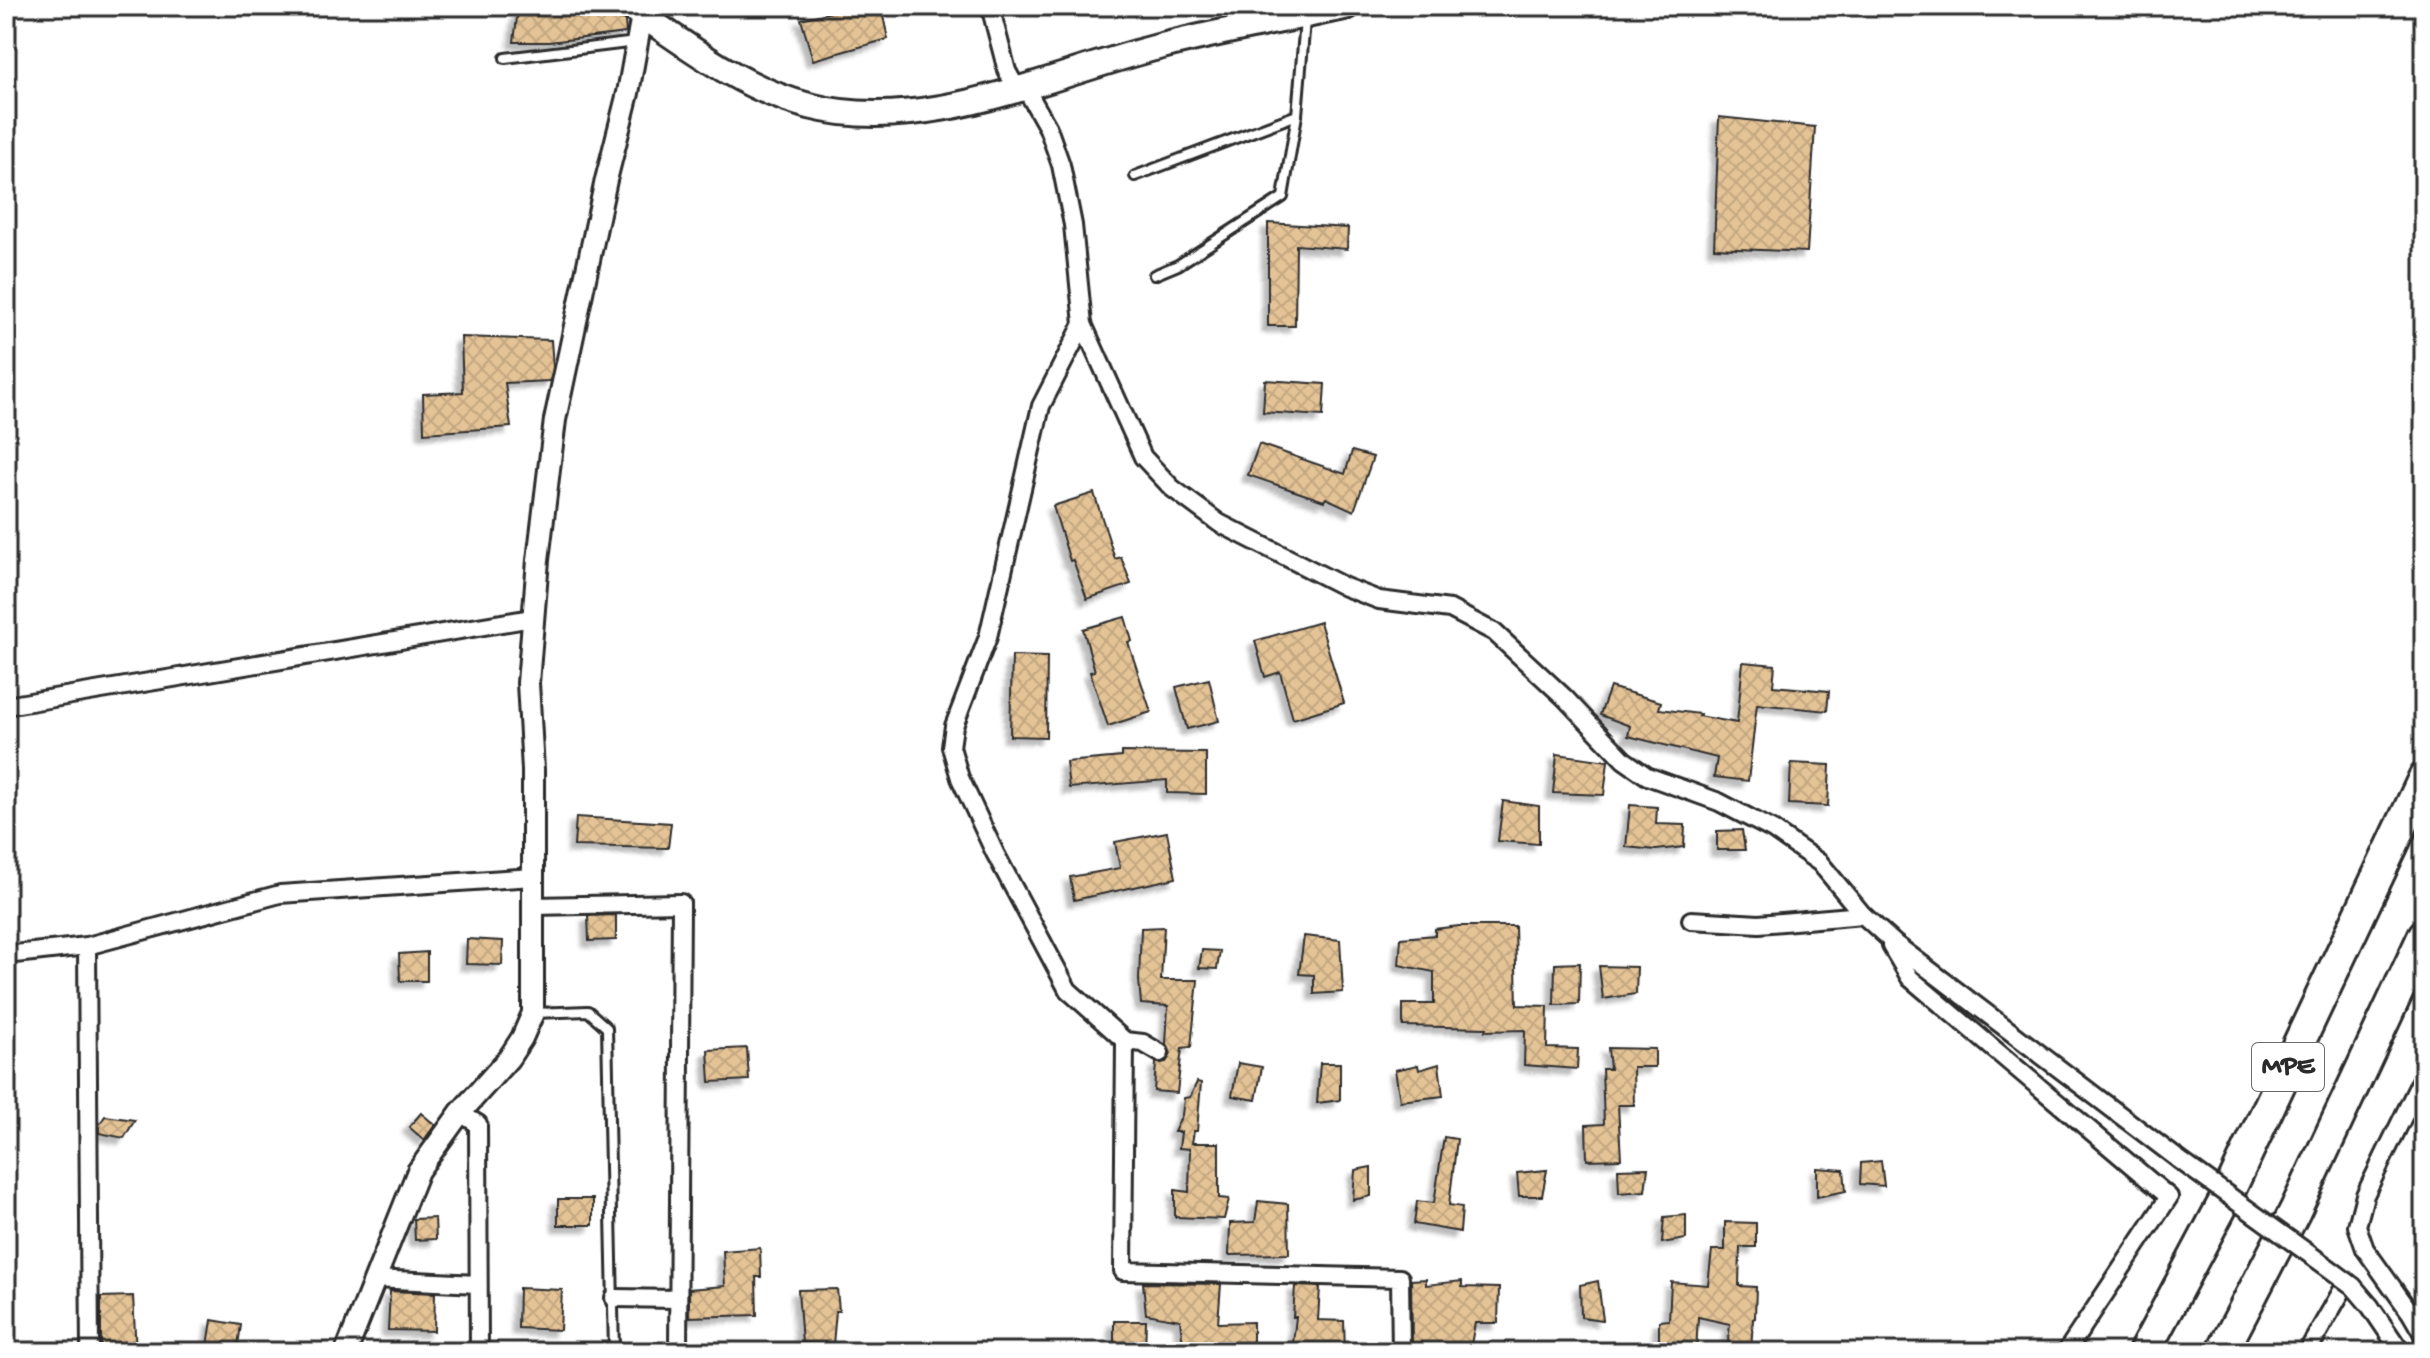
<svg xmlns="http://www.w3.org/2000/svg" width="2430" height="1358" font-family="'Gochi Hand',sans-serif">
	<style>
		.building { fill: url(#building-cross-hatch); stroke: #2b2b2b; stroke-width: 2; filter: url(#shadow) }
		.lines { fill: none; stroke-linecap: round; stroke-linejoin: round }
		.service-casing { stroke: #2b2b2b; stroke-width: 14 }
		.minor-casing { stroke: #2b2b2b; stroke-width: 22 }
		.tertiary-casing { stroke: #2b2b2b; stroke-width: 26 }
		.secondary-casing { stroke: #2b2b2b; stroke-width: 30 }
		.motorway-casing { stroke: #2b2b2b; stroke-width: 36 }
		.service { stroke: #fff; stroke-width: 8 }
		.minor { stroke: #fff; stroke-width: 16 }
		.tertiary { stroke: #fff; stroke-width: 20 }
		.secondary { stroke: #fff; stroke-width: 24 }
		.motorway { stroke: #fff; stroke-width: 30 }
		.minor-bridge-casing { stroke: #2b2b2b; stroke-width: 22; stroke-linecap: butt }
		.minor-bridge { stroke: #fff; stroke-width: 16 }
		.labels { text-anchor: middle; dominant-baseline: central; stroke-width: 6; stroke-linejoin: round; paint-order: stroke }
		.shield { fill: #fff; stroke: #6b6b6b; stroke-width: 2 }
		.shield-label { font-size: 28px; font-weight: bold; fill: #2b2b2b }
	</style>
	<defs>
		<pattern id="building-cross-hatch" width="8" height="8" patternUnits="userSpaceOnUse" patternTransform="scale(2)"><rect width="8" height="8" fill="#e4c396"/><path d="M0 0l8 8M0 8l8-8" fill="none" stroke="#c4a881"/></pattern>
		<filter id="shadow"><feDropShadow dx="-6" dy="6" stdDeviation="2" flood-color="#0004"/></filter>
	</defs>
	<rect width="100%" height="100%" fill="#fff"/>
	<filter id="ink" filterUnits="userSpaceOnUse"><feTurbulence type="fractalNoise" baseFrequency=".0125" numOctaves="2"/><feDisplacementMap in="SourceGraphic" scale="16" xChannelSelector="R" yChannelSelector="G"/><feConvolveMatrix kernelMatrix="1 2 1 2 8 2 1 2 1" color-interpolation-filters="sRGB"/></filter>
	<g filter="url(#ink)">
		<g class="building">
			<path d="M523 6H614L616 13 625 21 626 33 549 42H514L517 17Z"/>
			<path d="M857 6H881L888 39 813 60 801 19Z"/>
			<path d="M1719 117 1815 127 1807 252 1714 248Z"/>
			<path d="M1268 223 1348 228 1347 249 1296 245 1295 326H1268Z"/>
			<path d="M461 337 551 340 553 367 550 381 505 383 511 427 424 433 423 394 463 392Z"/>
			<path d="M1265 380 1325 384 1323 416 1263 412Z"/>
			<path d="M1259 444 1345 474 1352 451 1373 457 1354 511 1326 498 1324 501 1248 475Z"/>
			<path d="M1094 493 1115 559 1121 557 1131 584 1087 599 1073 560 1070 561 1053 506Z"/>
			<path d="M1125 617 1132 641 1128 642 1151 712 1108 726 1090 672 1095 671 1083 629Z"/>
			<path d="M1320 622 1344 703 1293 719 1280 672 1265 677 1255 641Z"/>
			<path d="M1012 656 1047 657 1046 737 1010 736Z"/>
			<path d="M1743 662 1775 665 1773 686 1829 691 1827 711 1757 704 1748 781 1714 777 1717 758 1628 736 1630 726 1600 715 1610 687 1661 702 1659 709 1700 714 1699 716 1737 723Z"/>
			<path d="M1209 679 1219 721 1187 729 1176 687Z"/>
			<path d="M1122 752 1206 753V794L1167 793V780L1069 788 1066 762 1122 757Z"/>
			<path d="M1557 754 1608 761 1604 795 1553 793Z"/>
			<path d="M1791 763 1830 765 1828 806 1789 804Z"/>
			<path d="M1503 801 1539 806V844L1498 841Z"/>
			<path d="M1630 805 1657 807 1656 824 1685 825 1684 847 1656 850 1626 847Z"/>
			<path d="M576 817 671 823 668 848 574 846Z"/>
			<path d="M1742 830 1745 850H1717V831Z"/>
			<path d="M1167 832 1176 878 1074 900 1070 877 1120 868 1115 842Z"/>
			<path d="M616 915V940L589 941 588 916Z"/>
			<path d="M1459 926H1515L1517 1005 1548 1006 1547 1048 1578 1049 1577 1069 1524 1065 1525 1030 1485 1031 1486 1028 1403 1026V1004H1434V972L1399 965 1401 938 1435 935V929Z"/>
			<path d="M1164 927 1161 980H1198L1191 1047 1182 1048 1177 1093 1154 1091 1156 1063 1166 1062 1171 1054 1166 1044 1168 1006 1141 1004 1139 980 1141 928Z"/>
			<path d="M1304 936 1340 940 1343 992 1314 994V975L1299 974Z"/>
			<path d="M467 939 503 941 502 965 466 964Z"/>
			<path d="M1202 950 1220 951 1217 969 1199 968Z"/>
			<path d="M427 952V981H400L399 954Z"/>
			<path d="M1580 963 1579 1004 1554 1005 1555 964Z"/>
			<path d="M1599 966 1637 967 1636 994 1603 999Z"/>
			<path d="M747 1048 749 1080 710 1082 708 1050Z"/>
			<path d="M1608 1048 1655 1049V1067H1633L1634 1105H1618L1621 1159 1587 1160 1586 1125 1604 1124 1602 1069H1610Z"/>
			<path d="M1238 1063 1262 1067 1256 1100 1232 1096Z"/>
			<path d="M1320 1063H1340V1100L1317 1103Z"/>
			<path d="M1439 1064 1443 1096 1400 1101 1395 1070 1418 1065 1419 1070Z"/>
			<path d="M1197 1082 1201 1083 1197 1131H1194L1192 1143H1219V1198L1229 1199 1224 1219 1175 1217V1190L1189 1192 1190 1149 1179 1148 1181 1132H1174L1182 1115 1184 1098 1190 1097Z"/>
			<path d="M421 1113 435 1125 424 1140 409 1127Z"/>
			<path d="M105 1116 135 1120 124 1138 99 1133V1125Z"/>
			<path d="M1444 1137 1457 1139 1449 1205 1462 1207 1460 1232 1414 1224 1417 1201 1434 1203Z"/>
			<path d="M1881 1161 1884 1186 1860 1184 1861 1163Z"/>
			<path d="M1371 1167V1196L1353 1200 1355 1170Z"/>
			<path d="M1648 1168 1645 1191 1619 1193 1618 1169Z"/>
			<path d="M1817 1168 1844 1170 1846 1191 1817 1197Z"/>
			<path d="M1547 1170 1542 1196H1519L1517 1173Z"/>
			<rect x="558" y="1199" width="35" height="26"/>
			<path d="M1258 1201 1288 1204 1289 1254 1229 1255 1230 1223 1255 1222Z"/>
			<path d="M1686 1215V1239L1662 1243 1664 1217Z"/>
			<path d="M435 1218 436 1239 415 1240 414 1219Z"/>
			<path d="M1725 1222 1756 1223V1247H1740L1739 1286 1756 1287 1755 1318 1753 1319 1751 1352H1727L1730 1324 1698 1317 1696 1352H1663L1662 1345H1659V1321L1669 1320 1671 1282 1708 1285 1712 1250H1725Z"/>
			<path d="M760 1248 761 1277H756L757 1315 689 1317V1289L725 1286 723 1251Z"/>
			<path d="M1426 1279V1285L1462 1281V1287L1499 1288 1498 1323H1475L1470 1350 1412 1345 1411 1280Z"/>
			<path d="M1598 1281 1603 1320 1581 1317 1580 1285Z"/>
			<path d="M1143 1283 1221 1284 1218 1323 1253 1322V1352H1184L1180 1320 1146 1314Z"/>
			<path d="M1295 1286 1320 1287 1318 1320 1344 1321 1345 1352H1292L1296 1317H1293Z"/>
			<path d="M519 1288 562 1290 560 1330 518 1328Z"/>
			<path d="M837 1289 839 1311H836L833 1345 802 1343 798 1290Z"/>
			<path d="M390 1291 435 1293 434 1331 388 1330Z"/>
			<path d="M133 1296 136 1352H101V1297Z"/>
			<path d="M212 1320 241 1325 237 1352H207Z"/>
			<path d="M1114 1321H1146L1145 1352H1114Z"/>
		</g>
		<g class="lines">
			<defs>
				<g id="service">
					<path d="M505 58 636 42"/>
					<path d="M1135 176 1297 115"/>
					<path d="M1154 275 1178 265 1283 197 1297 115 1305 20"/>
					<path d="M534 1013 588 1011 607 1028 614 1352"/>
				</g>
				<g id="minor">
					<path d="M990 6 1007 71 1013 82 1026 89 1048 128 1061 165 1073 225 1083 324 1143 457 1172 488 1219 523 1345 587 1379 600 1450 609 1494 632 1564 697 1624 760 1647 776 1719 802 1773 830 1820 863 1863 915 1894 943 2178 1159"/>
					<path d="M1083 324 1041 406 988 637 954 726 951 747 960 778 995 853 1068 990 1125 1041 1143 1043 1160 1053"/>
					<path d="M6 706 532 618"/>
					<path d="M534 906 681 903 678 1352"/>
					<path d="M1691 920 1759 924 1863 915"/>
					<path d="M87 946 90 1352"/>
					<path d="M1891 946 1910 978 2169 1197 2066 1352"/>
					<path d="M6 955 87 946 280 894 534 877"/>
					<path d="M1125 1041 1123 1271 1400 1278 1401 1352"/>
					<path d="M2424 1074 2365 1195 2357 1226 2365 1249 2410 1312 2424 1336"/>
					<path d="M460 1113 478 1124 479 1352"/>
					<path d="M374 1279 478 1284"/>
					<path d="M614 1298 678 1299"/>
					<path d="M2370 1306 2401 1352"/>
					<path d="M2307 1352 2347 1282"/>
				</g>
				<path id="tertiary" d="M346 1352 418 1171 460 1113 509 1058 522 1038 533 1013V770L528 683 538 560 555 420 606 180 628 93 642 15"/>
				<path id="secondary" d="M629 6C685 44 742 89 809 106 925 136 1048 75 1158 47 1220 31 1285 20 1348 6"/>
				<g id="motorway">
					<path d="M2144 1352 2225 1200 2424 778"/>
					<path d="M2222 1352 2295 1211 2424 935"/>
				</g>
			</defs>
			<use href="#service" class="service-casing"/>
			<use href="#minor" class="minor-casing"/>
			<use href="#tertiary" class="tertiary-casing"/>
			<use href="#secondary" class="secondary-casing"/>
			<use href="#motorway" class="motorway-casing"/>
			<use href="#service" class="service"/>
			<use href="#minor" class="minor"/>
			<use href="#tertiary" class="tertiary"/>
			<use href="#secondary" class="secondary"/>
			<use href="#motorway" class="motorway"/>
			<defs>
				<path id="minor-bridge" d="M2178 1159 2330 1269 2353 1286 2370 1306"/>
			</defs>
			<use href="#minor-bridge" class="minor-bridge-casing"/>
			<use href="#minor-bridge" class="minor-bridge"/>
		</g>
	</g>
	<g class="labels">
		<rect class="shield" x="2252" y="1043" width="72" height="48" rx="6"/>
		<g class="shield-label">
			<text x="2288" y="1067">MPE</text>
		</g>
	</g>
	<rect width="2430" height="1358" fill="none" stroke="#fff" stroke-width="32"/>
	<rect x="16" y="16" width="2398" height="1326" fill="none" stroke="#2b2b2b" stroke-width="3" filter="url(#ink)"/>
</svg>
